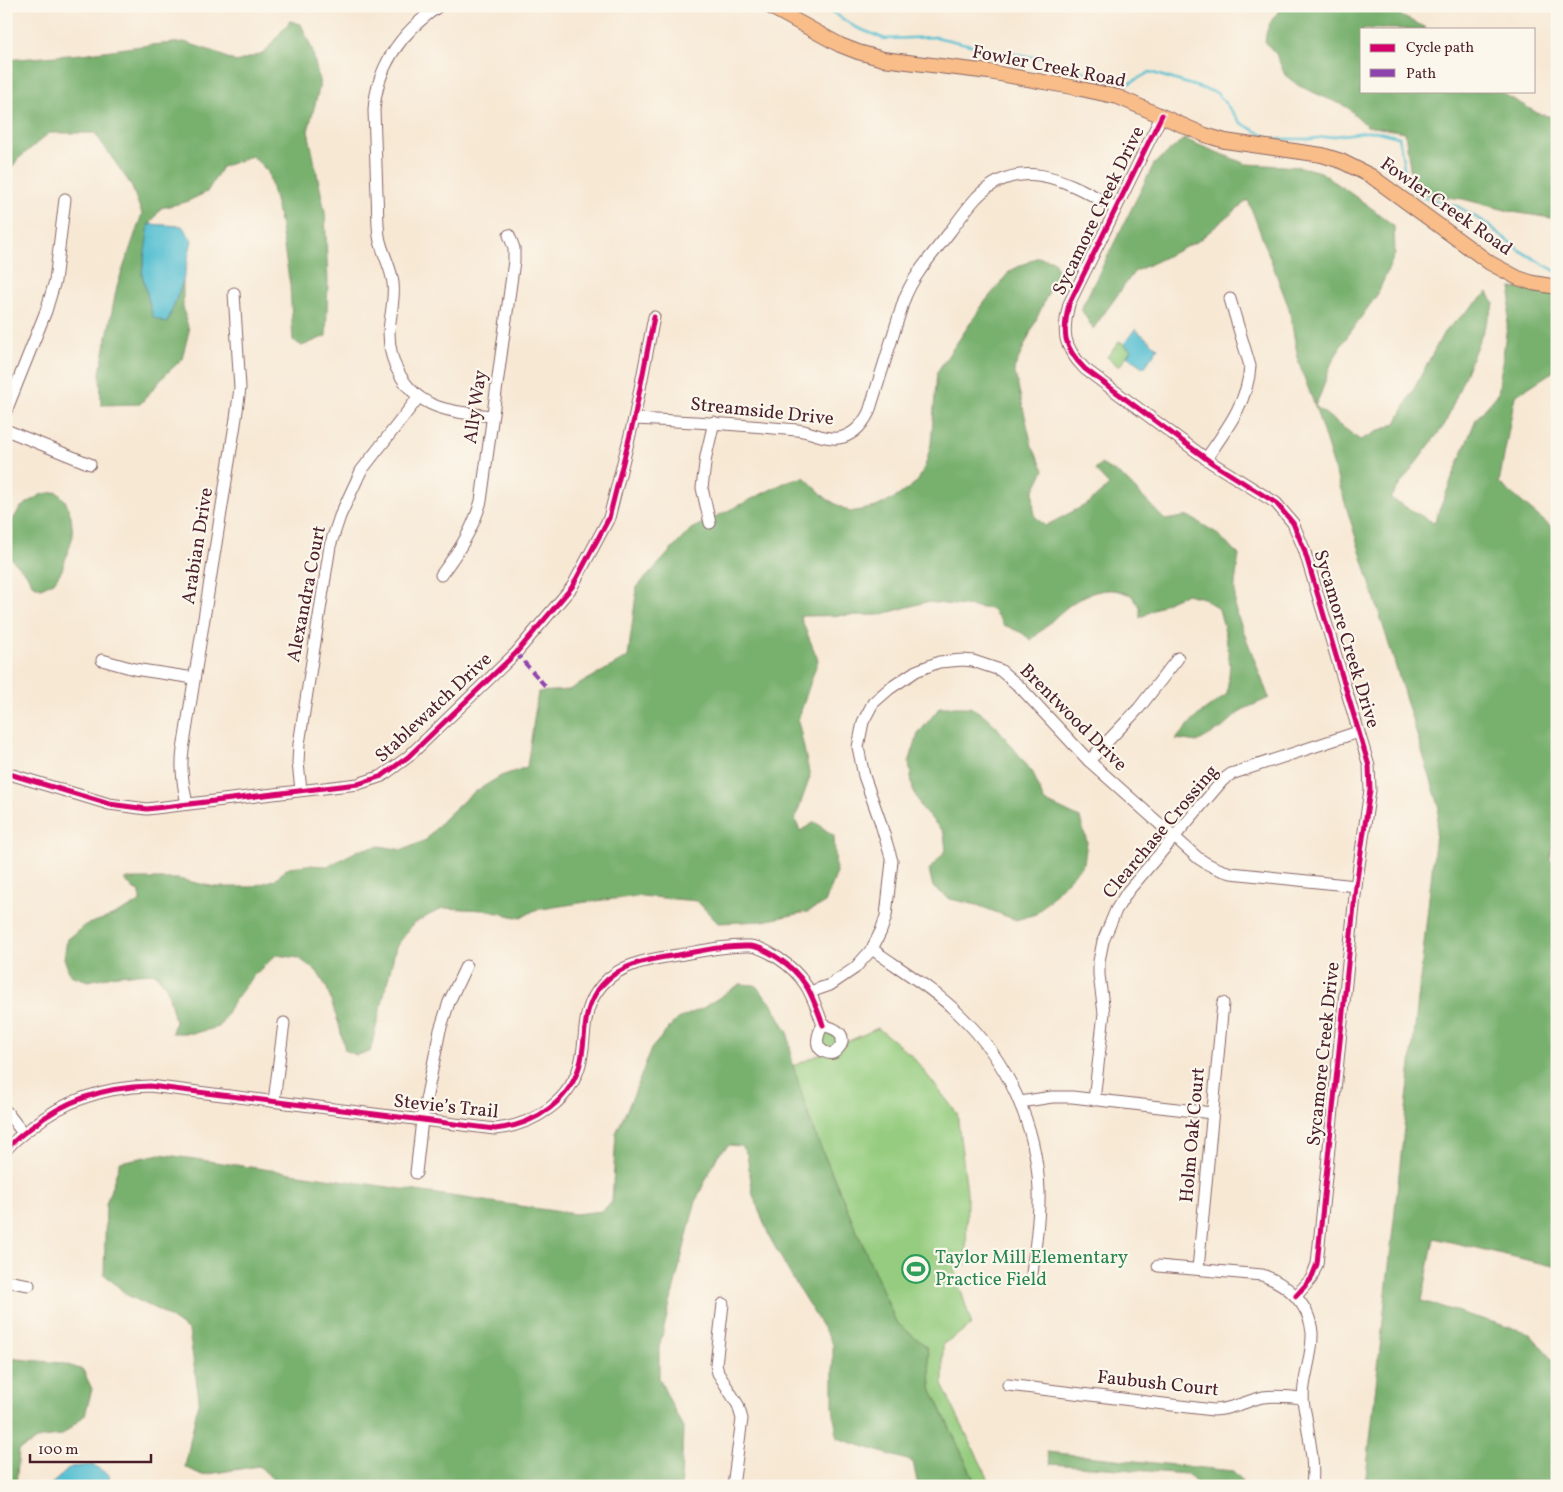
<svg xmlns="http://www.w3.org/2000/svg" width="1563" height="1492" font-family="Vollkorn,serif">
	<style>
		.green { fill: #95cc7f; stroke: #707655 }
		.forest { fill: #78b06e; stroke: #61684c }
		.water { fill: #56c0d2; stroke: #50707e }
		.lines { fill: none; stroke-linecap: round; stroke-linejoin: round }
		.stream { stroke: #56c0d2; stroke-width: 2.5 }
		.minor-casing { stroke: #876566; stroke-width: 13 }
		.major-casing { stroke: #876566; stroke-width: 16 }
		.minor { stroke: #fff; stroke-width: 11 }
		.major { stroke: #f8bd88; stroke-width: 14 }
		.quiet { stroke: #8e44ad; stroke-width: 4; stroke-dasharray: 8 4; stroke-linecap: butt }
		.cycleway-casing { stroke: #fbf7ec; stroke-width: 8 }
		.cycleway { stroke: #d6006c; stroke-width: 5 }
		.labels { text-anchor: middle; dominant-baseline: central; stroke-width: 4.5; stroke-linejoin: round; paint-order: stroke }
		.street-label { font-size: 19px; fill: #4a1f2b; stroke: #fbf7ec }
		.leisure-label { font-size: 19px; fill: #27864d; stroke: #fbf7ec; text-anchor: start }
	</style>
	<rect width="100%" height="100%" fill="#fbf7ec"/>
	<filter id="ink" filterUnits="userSpaceOnUse"><feTurbulence type="fractalNoise" baseFrequency=".02" numOctaves="2"/><feDisplacementMap in="SourceGraphic" scale="10" xChannelSelector="R" yChannelSelector="G"/><feConvolveMatrix kernelMatrix="1 2 1 2 8 2 1 2 1" color-interpolation-filters="sRGB"/></filter>
	<filter id="wash" filterUnits="userSpaceOnUse"><feTurbulence type="fractalNoise" baseFrequency=".0096" numOctaves="4" result="noise"/><feDisplacementMap in="SourceGraphic" scale="20" xChannelSelector="R" yChannelSelector="G"/><feGaussianBlur stdDeviation="1.12" result="paint"/><feColorMatrix in="noise" values="0 0 0 0 0 0 0 0 0 0 0 0 0 0 0 0 0 1.4 0 .05"/><feComposite in="paint" operator="in"/></filter>
	<g filter="url(#wash)">
		<rect width="100%" height="100%" fill="#f7e8d4"/>
		<g class="green">
			<path d="M1120 341 1131 350 1119 367 1107 357Z"/>
			<path d="M878 1028 912 1056 957 1113 967 1192 966 1264 954 1269 972 1325 943 1344V1387L992 1486H977L931 1388 930 1372 927 1347 896 1322 812 1127 793 1066 832 1049 828 1048 823 1043V1037L827 1030 835 1036 837 1041 833 1048Z"/>
		</g>
		<g class="forest">
			<path d="M1286 6H1392L1403 17 1425 27 1426 29H1362V91H1499L1539 114 1557 118V219L1513 212 1463 199 1428 195 1412 182 1405 132 1367 126 1347 107 1299 86 1285 75 1276 54 1265 42C1266 26 1273 15 1286 6Z"/>
			<path d="M290 21 301 24 312 49 320 85 308 131 325 212 328 282 326 336 302 346 293 340 290 285 279 216 268 172 252 156 222 167 207 192 186 202 161 208 150 224 142 274 153 317 167 323 183 281V308L189 331 182 359 166 374 140 404 101 405 100 373 117 286 142 214 131 185 95 133H49L18 159 6 176V60L82 54 141 46 184 42 212 51 236 62 264 53Z"/>
			<path d="M1184 139 1246 164 1301 167 1321 172 1374 210 1394 226 1395 254 1377 295 1342 344 1331 364 1321 393 1315 406 1360 440 1396 423 1444 332 1488 292 1494 304 1445 424 1390 498 1434 523 1476 419 1498 394 1512 288 1557 293V369L1515 396 1499 483 1557 532V826L1550 860 1557 865V1267L1434 1238 1422 1301 1529 1333 1557 1364V1468L1555 1482 1510 1481V1486H1365L1439 806 1315 406 1299 364 1289 308 1248 200 1198 241 1134 272 1093 329 1081 309 1154 164Z"/>
			<path d="M1038 257 1054 261 1058 271 1014 369 1032 446 1044 470 1033 492 1034 515 1045 526 1089 503 1109 485 1095 470 1101 464 1122 476 1165 520 1188 516 1215 532 1239 555 1235 584V609L1269 698 1242 710 1222 728 1197 742 1176 739 1196 717 1227 694 1230 665 1226 636 1219 609 1203 598 1186 594 1167 602 1140 618V607L1131 595C1124 593 1116 589 1108 590 1074 592 1055 620 1031 640L1022 633 1004 625 992 609 926 602 879 615 800 616 818 660 798 720 810 777 795 819 800 831 815 822 834 836 836 875 825 903 807 912 763 921 718 923 697 901 641 896 586 902 535 910 521 918 484 910 443 908 414 923 396 947 370 1052 356 1055 345 1050 339 1025 327 988 318 973 299 958 276 955 252 977 232 1004 219 1027 195 1033H172L175 1021 167 988 155 973 118 975 88 981 70 975 64 958 67 940 85 925 112 916 140 902V892L134 890 124 879H178L215 887H251L274 880 289 867 307 865 328 866 359 850 380 846 403 850 426 840 444 819 471 794 501 776 527 767 538 692 569 690 628 657 637 587 691 529 784 483 804 477 827 499 850 512 876 507 898 496 918 481 926 463 931 444 937 372 984 303 1010 271Z"/>
			<path d="M57 492 65 500 71 516 73 536 62 570 54 582 41 588 32 584 26 573 6 554V530L21 507 42 494Z"/>
			<path d="M940 707H970L984 715 996 726 1033 773 1044 801 1080 818 1087 842 1084 863 1036 914 1016 920 977 905 950 899 933 887 929 870 946 850 944 833 921 807 913 790 909 763 918 734Z"/>
			<path d="M740 984 755 985 772 1004 788 1033 793 1066 812 1127 896 1322 927 1347 930 1372 931 1388 977 1486H918L913 1462 837 1438 833 1406V1344L794 1281 770 1238 753 1195 747 1154 741 1146 729 1145 718 1155 696 1200 659 1348V1378L683 1428 681 1486H272V1478L259 1466 202 1475 185 1467 199 1398 189 1331 160 1311 127 1295 104 1274 106 1204 120 1162 160 1154 575 1214 602 1211 612 1202 616 1133 635 1092 651 1049 676 1020 703 1008Z"/>
			<path d="M6 1358 62 1363 83 1370 92 1389 85 1415 61 1436 41 1438 19 1450 16 1486H6Z"/>
			<path d="M1047 1452 1233 1471 1241 1479 1243 1486H1222L1219 1483 1216 1486H1199L1187 1474 1050 1464Z"/>
		</g>
		<g class="water">
			<path d="M149 224 182 226 192 240 183 281 167 323 153 317 142 274Z"/>
			<path d="M1135 329 1158 348 1144 368 1127 356 1131 350 1124 344Z"/>
			<path d="M93 1465 109 1475 110 1486H49L71 1467Z"/>
		</g>
		<g class="lines">
			<path class="stream" d="M823 6 855 27 885 39 936 37 975 46 993 56 1015 54 1052 60 1072 68 1128 84 1150 72 1217 93 1241 123 1271 139H1310L1374 131 1399 137 1407 185 1422 197 1459 207 1487 224 1519 250 1557 272"/>
		</g>
	</g>
	<g filter="url(#ink)">
		<g class="lines">
			<defs>
				<g id="minor">
					<path d="M439 6C403 31 377 65 374 110 375 138 376 166 377 194 378 208 377 222 379 236 381 251 391 266 393 283 395 299 390 315 389 332 389 347 392 362 400 375 421 411 454 412 492 416"/>
					<path d="M1162 115 1069 304C1062 333 1063 347 1085 369L1212 463 1276 503 1293 523 1304 549 1369 766 1370 790 1356 886 1317 1264 1311 1279 1296 1296"/>
					<path d="M6 411 46 311 55 281 65 199"/>
					<path d="M634 419C689 421 743 425 797 430 811 431 824 440 838 438 853 436 863 424 869 412L904 300C913 275 933 254 949 233 958 221 967 208 977 197 1023 152 1071 184 1116 208"/>
					<path d="M6 430 90 464"/>
					<path d="M1206 459C1226 430 1248 402 1250 366L1230 299"/>
					<path d="M710 523 702 488 706 456 714 422"/>
					<path d="M441 575C458 552 473 530 481 501L514 261V248L509 235"/>
					<path d="M102 660 134 669 194 678"/>
					<path d="M1089 761 1139 708 1178 658"/>
					<path d="M6 773 109 804 147 809 358 784 382 776 408 757 516 653 572 587 609 518 634 419 654 317"/>
					<path d="M301 790 298 763 299 744 330 546 340 516 361 471 418 398"/>
					<path d="M187 804C183 786 180 768 183 750L236 418 240 388 234 293"/>
					<path d="M872 949C901 970 934 989 960 1015 1007 1060 1037 1125 1039 1191 1040 1219 1035 1247 1032 1274"/>
					<path d="M810 992 830 985 855 968 872 949 881 931 886 916 892 861 880 821 864 776 858 747 863 722 873 703 889 689 916 671 939 662 963 660 973 661 1000 670 1020 687 1089 761 1198 858C1209 866 1219 870 1231 873L1356 886"/>
					<path d="M823 1025C833 1028 846 1032 841 1045 839 1048 836 1052 833 1053 830 1054 827 1053 825 1052 813 1047 818 1033 823 1025Z"/>
					<path d="M1094 1100 1104 1013 1099 975V961L1103 941 1116 910 1128 891 1223 780 1231 774 1358 732"/>
					<path d="M274 1101 284 1023"/>
					<path d="M1020 1102 1052 1097H1072L1212 1113"/>
					<path d="M6 1111 23 1133"/>
					<path d="M6 1150C13 1141 22 1134 32 1127 66 1099 107 1087 150 1086L495 1129C534 1125 572 1101 581 1060 587 1032 581 1009 602 985 621 963 651 959 678 955 701 951 726 945 750 946 760 947 769 952 778 958 806 976 812 995 823 1025"/>
					<path d="M416 1173 422 1120 440 1030 449 1002 466 966"/>
					<path d="M1158 1266 1262 1275C1288 1284 1310 1305 1312 1333 1313 1355 1303 1377 1303 1398 1303 1404 1305 1411 1306 1417 1309 1440 1315 1463 1312 1486"/>
					<path d="M1198 1269 1223 1003"/>
					<path d="M6 1281 29 1285"/>
					<path d="M723 1304 716 1364 718 1373 738 1405 742 1419 733 1486"/>
					<path d="M1008 1385 1213 1410C1231 1410 1246 1401 1263 1397 1276 1395 1290 1397 1303 1398"/>
				</g>
				<path id="major" d="M769 6 840 45 858 52 883 59 989 72 1072 87 1118 97 1205 135 1225 141 1322 155 1341 161 1371 176 1490 263 1518 278 1533 283 1557 287"/>
			</defs>
			<use href="#minor" class="minor-casing"/>
			<use href="#major" class="major-casing"/>
			<use href="#minor" class="minor"/>
			<use href="#major" class="major"/>
			<path class="quiet" d="M516 653 547 688"/>
			<defs>
				<g id="cycleway">
					<path d="M1162 115 1069 304C1062 333 1063 347 1085 369L1212 463 1276 503 1293 523 1304 549 1369 766 1370 790 1356 886 1317 1264 1311 1279 1296 1296"/>
					<path d="M6 773 109 804 147 809 358 784 382 776 408 757 516 653 572 587 609 518 634 419 654 317"/>
					<path d="M6 1150C13 1141 22 1134 32 1127 66 1099 107 1087 150 1086L495 1129C534 1125 572 1101 581 1060 587 1032 581 1009 602 985 621 963 651 959 678 955 701 951 726 945 750 946 760 947 769 952 778 958 806 976 812 995 823 1025"/>
				</g>
			</defs>
			<use href="#cycleway" class="cycleway-casing"/>
			<use href="#cycleway" class="cycleway"/>
		</g>
	</g>
	<defs>
		<symbol id="stadium-ring" viewBox="-11 -11 22 22"><circle r="9.5" fill="#fbf7ec" stroke="#2e9e5b" stroke-width="1.5"/><path d="M0-5a6.5 5 0 1 0 0 10a6.5 5 0 1 0 0-10ZM-3.5-1.8h7v3.6h-7Z" fill="#2e9e5b"/></symbol>
	</defs>
	<g fill-rule="evenodd">
		<use href="#stadium-ring" x="900" y="1253" width="32" height="32"/>
	</g>
	<g class="labels">
		<g class="street-label">
			<text transform="translate(1049 67) rotate(11)">Fowler Creek Road</text>
			<text transform="translate(1446 207) rotate(35)">Fowler Creek Road</text>
			<text transform="translate(1099 211) rotate(-64)">Sycamore Creek Drive</text>
			<text transform="translate(476 407) rotate(-82)">Ally Way</text>
			<text transform="translate(762 412) rotate(6)">Streamside Drive</text>
			<text transform="translate(198 546) rotate(-81)">Arabian Drive</text>
			<text transform="translate(307 594) rotate(-79)">Alexandra Court</text>
			<text transform="translate(1346 639) rotate(73)">Sycamore Creek Drive</text>
			<text transform="translate(434 708) rotate(-43)">Stablewatch Drive</text>
			<text transform="translate(1073 718) rotate(45)">Brentwood Drive</text>
			<text transform="translate(1161 832) rotate(-50)">Clearchase Crossing</text>
			<text transform="translate(1324 1054) rotate(-84)">Sycamore Creek Drive</text>
			<text transform="translate(446 1107) rotate(6)">Stevie’s Trail</text>
			<text transform="translate(1193 1135) rotate(-85)">Holm Oak Court</text>
			<text transform="translate(1158 1384) rotate(6)">Faubush Court</text>
		</g>
		<g class="leisure-label">
			<text x="935" y="1258">Taylor Mill Elementary<tspan x="935" dy="22">Practice Field</tspan></text>
		</g>
	</g>
	<rect width="1563" height="1492" fill="none" stroke="#fbf7ec" stroke-width="25"/>
	<rect x="1360" y="28" width="175" height="65" fill="#fbf7ec" stroke="#b4a19f"/>
	<rect x="1370" y="44" width="25" height="8" fill="#d6006c" stroke="#b4a19f"/>
	<text x="1406" y="52" font-size="15" fill="#4a1f2b">Cycle path</text>
	<rect x="1370" y="69" width="25" height="8" fill="#8e44ad" stroke="#b4a19f"/>
	<text x="1406" y="78" font-size="15" fill="#4a1f2b">Path</text>
	<path d="M30 1454v8h121v-8" fill="none" stroke="#4a1f2b" stroke-width="2.5"/>
	<text x="38" y="1454" font-size="15" fill="#4a1f2b" stroke="#fbf7ec" stroke-width="4" paint-order="stroke">100 m</text>
</svg>
